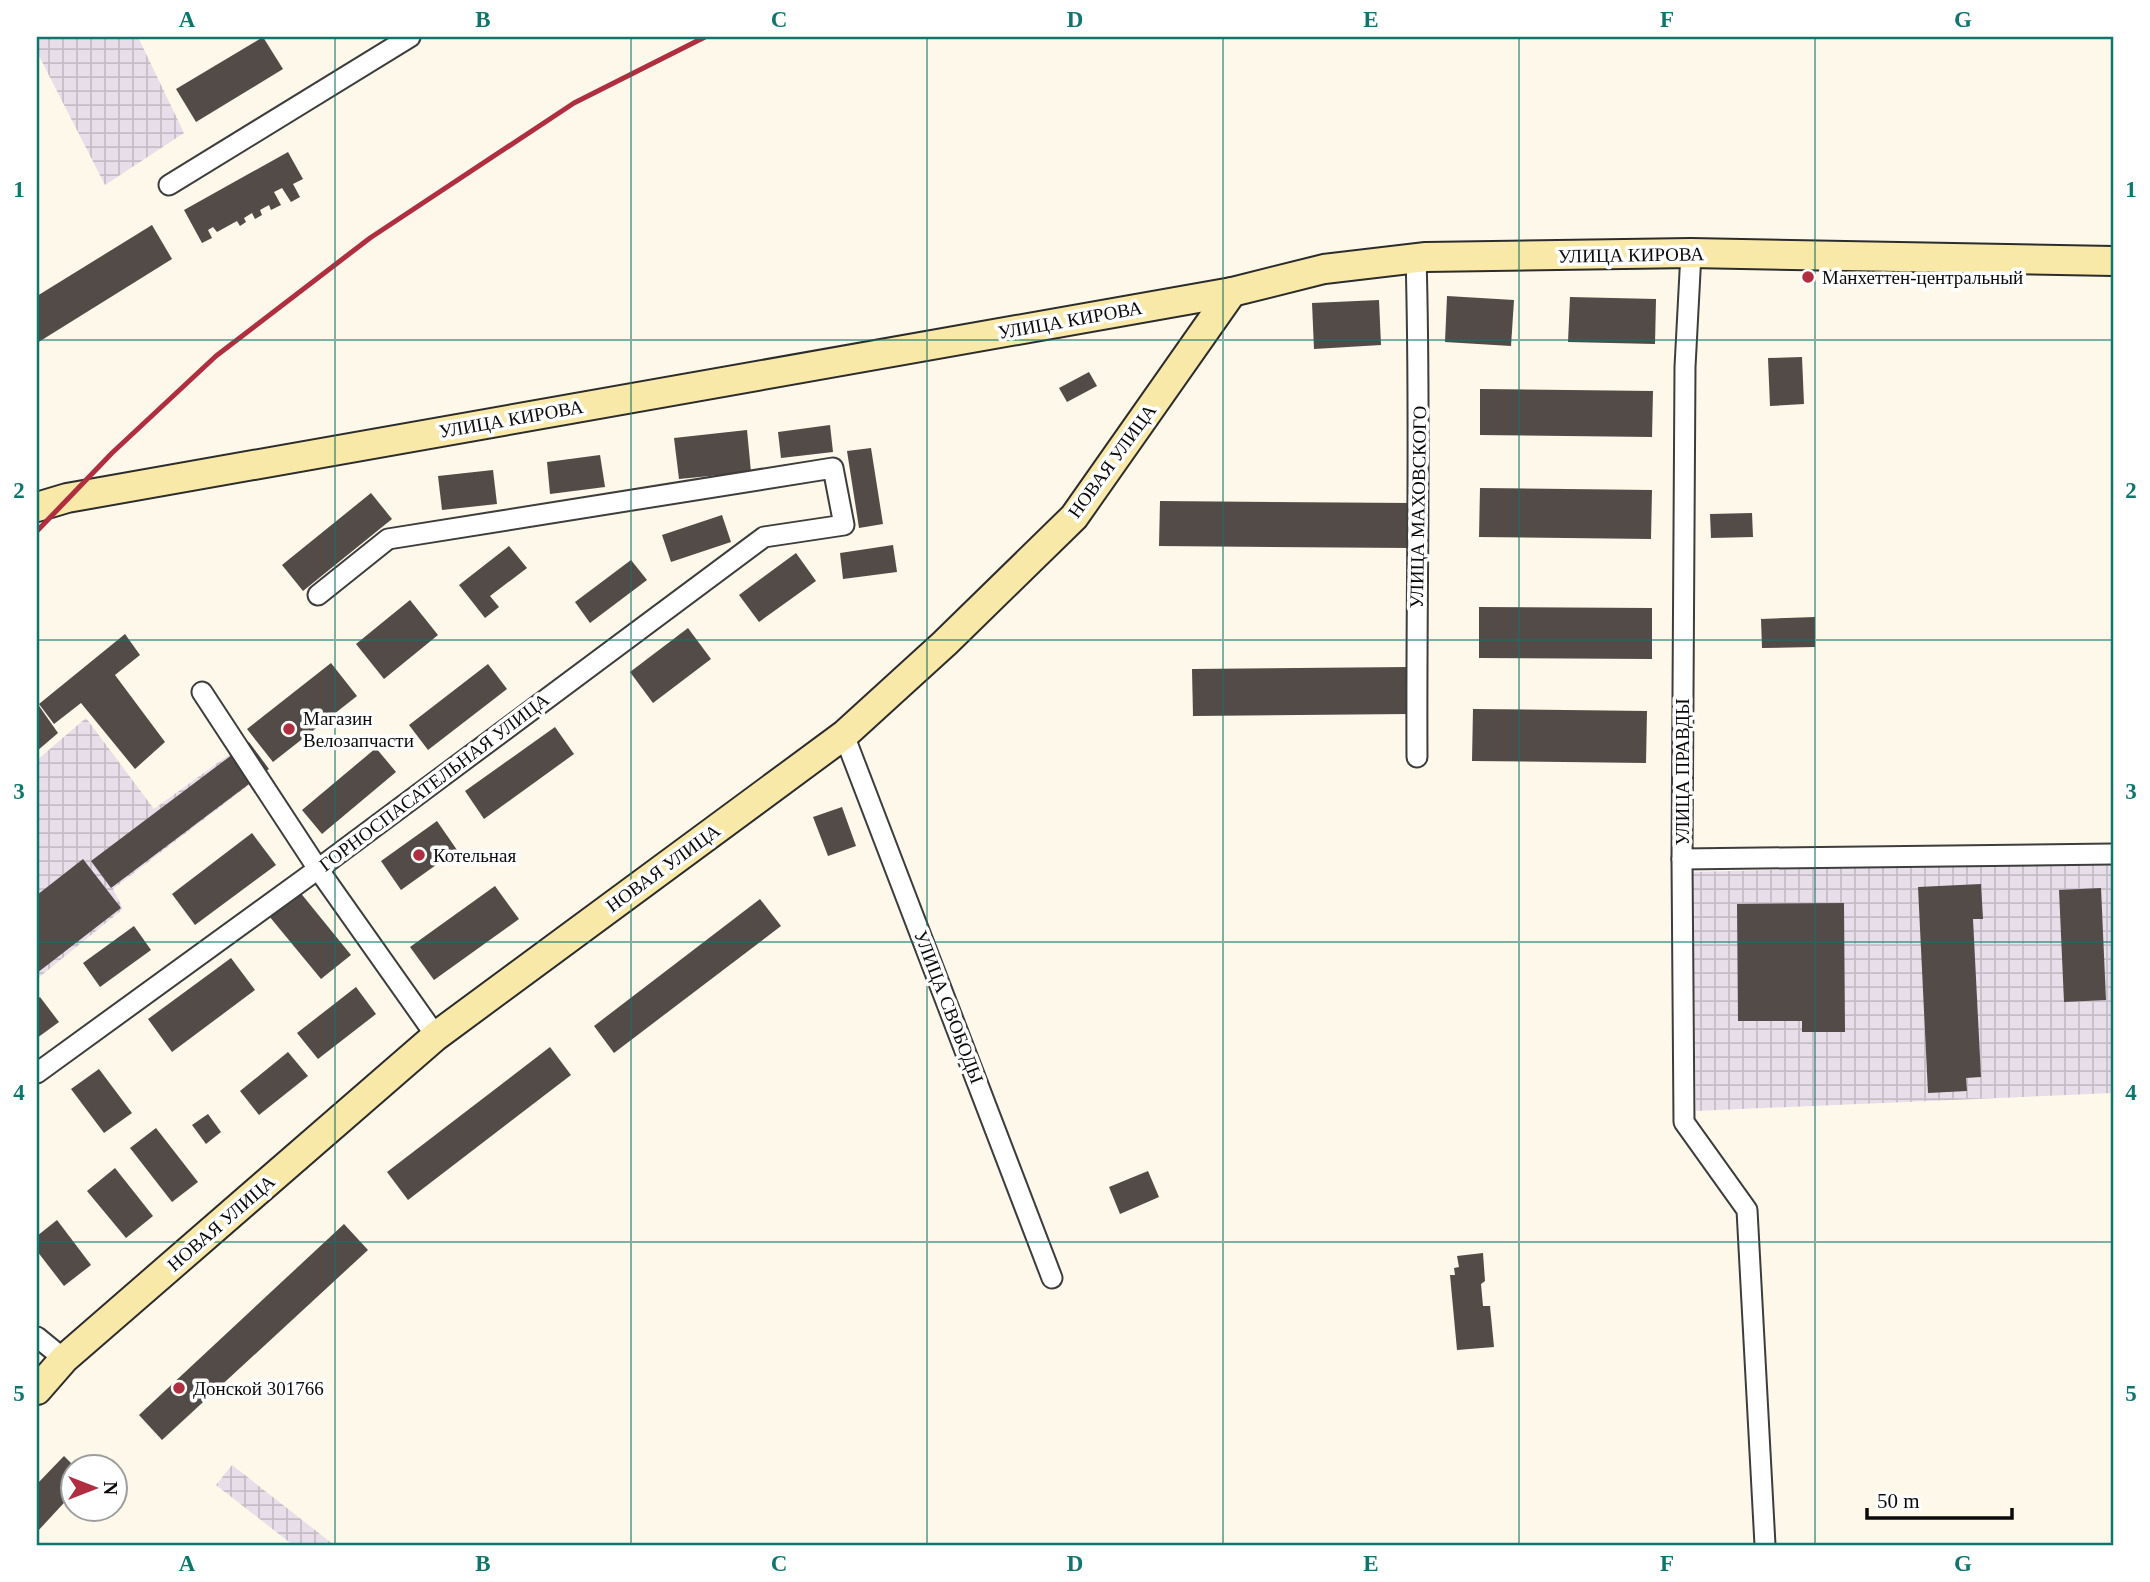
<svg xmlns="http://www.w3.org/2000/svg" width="2150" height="1582" font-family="Georgia,serif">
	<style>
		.industrial { fill: url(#industrial-grid) }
		.building { fill: #524b47 }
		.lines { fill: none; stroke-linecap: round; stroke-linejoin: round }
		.minor-casing { stroke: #3d3d3d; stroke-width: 23 }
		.secondary-casing { stroke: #2c2c2c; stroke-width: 32 }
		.minor { stroke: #fff; stroke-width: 19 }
		.secondary { stroke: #f9e9a9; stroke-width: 28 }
		.rail { stroke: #af2e3f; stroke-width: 5 }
		.grid { fill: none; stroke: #0f766e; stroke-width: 2; stroke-opacity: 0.55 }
		.poi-dot { fill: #af2e3f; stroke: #fff; stroke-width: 2.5 }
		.labels { text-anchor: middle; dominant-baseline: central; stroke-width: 7; stroke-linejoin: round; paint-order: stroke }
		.street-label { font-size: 19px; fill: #0a0a0a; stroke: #fff }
		.poi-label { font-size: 19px; fill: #0a0a0a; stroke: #fff; text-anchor: start }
		.neatline { fill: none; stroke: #0f766e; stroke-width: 2.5 }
		.grid-label { font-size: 23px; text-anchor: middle; font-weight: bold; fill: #0f766e }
	</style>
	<defs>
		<pattern id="industrial-grid" width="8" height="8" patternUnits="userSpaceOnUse" patternTransform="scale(1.75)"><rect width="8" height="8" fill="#e7dee9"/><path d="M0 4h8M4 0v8" fill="none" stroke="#c5bdc6"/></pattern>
	</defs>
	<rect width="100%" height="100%" fill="#fdf8e9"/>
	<g class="industrial">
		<path d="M37 37H138L184 133 105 185 37 52Z"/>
		<path d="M86 718 154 809 245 743 267 771 113 889 123 909 37 979V760Z"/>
		<path d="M2112 861 2113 1093 1696 1111 1692 872Z"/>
		<path d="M232 1465 334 1545H293L216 1485Z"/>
	</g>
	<g class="building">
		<path d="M263 37 283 69 196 122 176 89Z"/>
		<path d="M288 152 303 179 293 184 300 197 291 202 282 188 274 192 281 205 271 210 269 205 260 210 262 215 255 219 252 213 244 218 246 222 240 226 237 221 217 232 213 227 208 230 212 238 202 243 184 210Z"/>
		<path d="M152 225 172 259 37 343V296Z"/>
		<path d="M1447 296 1514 300 1511 346 1445 342Z"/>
		<path d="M1570 297 1656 299 1655 344 1568 342Z"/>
		<path d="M1379 300 1381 345 1314 349 1312 303Z"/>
		<path d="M1802 357 1804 404 1770 406 1768 358Z"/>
		<path d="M1089 372 1097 386 1067 402 1059 388Z"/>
		<path d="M1480 389 1653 391 1652 437 1480 435Z"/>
		<path d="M830 425 833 452 781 458 778 432Z"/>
		<path d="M747 430 751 472 679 479 674 438Z"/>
		<path d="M871 448 883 524 859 528 847 451Z"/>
		<path d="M600 455 605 487 550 494 547 462Z"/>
		<path d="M493 470 497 504 442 510 438 476Z"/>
		<path d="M1480 488 1652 490 1651 539 1479 537Z"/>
		<path d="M371 493 392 519 303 591 282 565Z"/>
		<path d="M1160 501 1411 503 1410 548 1159 546Z"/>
		<path d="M1752 513 1753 537 1711 538 1710 514Z"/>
		<path d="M722 515 731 542 671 562 662 535Z"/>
		<path d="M893 545 897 572 843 579 840 553Z"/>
		<path d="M509 546 527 568 490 596 499 607 485 618 459 585Z"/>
		<path d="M796 553 816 581 759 622 739 595Z"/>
		<path d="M631 560 647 580 590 623 575 602Z"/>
		<path d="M410 600 438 635 384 679 356 644Z"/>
		<path d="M1479 607 1652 608V659L1479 658Z"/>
		<path d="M1815 617V647L1762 648 1761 619Z"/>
		<path d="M688 628 711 659 653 703 630 672Z"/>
		<path d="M125 634 140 655 115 675 165 742 135 769 81 703 54 724 39 704Z"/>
		<path d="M331 663 357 696 273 762 247 729Z"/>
		<path d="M488 664 507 689 428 750 409 725Z"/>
		<path d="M1409 667V714L1193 716 1192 669Z"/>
		<path d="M37 703 58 733 37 751Z"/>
		<path d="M1473 709 1647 711 1646 763 1472 761Z"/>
		<path d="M555 727 574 754 484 819 465 791Z"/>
		<path d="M249 742 269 769 111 888 91 861Z"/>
		<path d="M376 748 396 772 322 834 302 810Z"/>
		<path d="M842 807 856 846 828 856 813 817Z"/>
		<path d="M437 821 457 850 401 890 381 861Z"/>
		<path d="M252 833 276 865 195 925 172 894Z"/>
		<path d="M83 859 121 908 37 973V895Z"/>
		<path d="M1981 884 1983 919H1973L1981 1077 1966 1078 1967 1091 1928 1093 1918 887Z"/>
		<path d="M495 886 519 919 434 980 410 947Z"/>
		<path d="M2101 888 2106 1000 2064 1002 2059 890Z"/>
		<path d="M299 891 351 955 321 979 269 916Z"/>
		<path d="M760 899 781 926 614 1053 594 1026Z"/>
		<path d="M1844 903 1845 1032H1802V1021H1738L1737 904Z"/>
		<path d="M134 926 151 950 100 987 83 963Z"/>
		<path d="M231 958 255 990 172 1052 148 1019Z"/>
		<path d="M356 987 376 1014 318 1059 297 1033Z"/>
		<path d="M40 997 59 1022 37 1038V999Z"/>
		<path d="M550 1047 571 1075 408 1200 387 1172Z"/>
		<path d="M288 1052 308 1076 259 1115 240 1091Z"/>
		<path d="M99 1069 132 1113 104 1133 71 1089Z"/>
		<path d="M208 1114 221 1132 206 1144 192 1125Z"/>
		<path d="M156 1128 198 1182 172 1202 130 1148Z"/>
		<path d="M115 1168 153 1216 126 1238 87 1191Z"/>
		<path d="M1148 1171 1159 1197 1120 1214 1109 1187Z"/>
		<path d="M57 1220 91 1265 64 1286 37 1251V1236Z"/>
		<path d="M344 1224 368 1250 162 1440 139 1415Z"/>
		<path d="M1483 1253 1485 1281 1481 1284 1483 1306H1490L1494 1347 1457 1350 1450 1275H1455L1454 1268 1459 1267 1457 1256Z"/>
		<path d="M64 1456 74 1466V1492L37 1532V1484Z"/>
	</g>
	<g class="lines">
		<defs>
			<g id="minor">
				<path d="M169 185 410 37"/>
				<path d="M1691 253 1685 367 1682 859 2113 854"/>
				<path d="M1416 258C1421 424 1416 591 1417 757"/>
				<path d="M202 692 318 869 436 1036"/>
				<path d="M844 735 1052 1278"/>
				<path d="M1682 859 1684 1122 1747 1210 1765 1545"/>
				<path d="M37 1073 318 869 764 537 844 525 833 468 388 539 318 595"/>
				<path d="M37 1337 64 1359"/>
			</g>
			<g id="secondary">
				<path d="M37 507 67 498 1232 292 1324 269 1426 257 1691 253 2113 261"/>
				<path d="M37 1390 64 1359 436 1036 844 735 945 643 1074 517 1232 292"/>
			</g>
		</defs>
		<use href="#minor" class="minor-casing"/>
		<use href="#secondary" class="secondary-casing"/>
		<use href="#minor" class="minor"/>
		<use href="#secondary" class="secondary"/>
		<path class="rail" d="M37 531 112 453 216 356 370 238 574 103 705 37"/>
	</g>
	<path class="grid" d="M335 37V1545M631 37V1545M927 37V1545M1223 37V1545M1519 37V1545M1815 37V1545M37 340H2113M37 640H2113M37 942H2113M37 1242H2113"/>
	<g class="poi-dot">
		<circle cx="1808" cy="277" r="7"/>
		<circle cx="289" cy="729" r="7"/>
		<circle cx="419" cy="855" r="7"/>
		<circle cx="179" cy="1388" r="7"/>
	</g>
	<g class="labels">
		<g class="street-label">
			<text transform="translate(1631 255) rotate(-1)">УЛИЦА КИРОВА</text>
			<text transform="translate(1070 320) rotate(-10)">УЛИЦА КИРОВА</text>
			<text transform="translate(511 419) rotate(-10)">УЛИЦА КИРОВА</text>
			<text transform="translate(1112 461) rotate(-54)">НОВАЯ УЛИЦА</text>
			<text transform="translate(1418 507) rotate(-89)">УЛИЦА МАХОВСКОГО</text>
			<text transform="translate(1682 772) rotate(-90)">УЛИЦА ПРАВДЫ</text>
			<text transform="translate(434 782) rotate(-37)">ГОРНОСПАСАТЕЛЬНАЯ УЛИЦА</text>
			<text transform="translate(663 868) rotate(-36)">НОВАЯ УЛИЦА</text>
			<text transform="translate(949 1007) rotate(69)">УЛИЦА СВОБОДЫ</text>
			<text transform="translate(221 1223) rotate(-41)">НОВАЯ УЛИЦА</text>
		</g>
		<g class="poi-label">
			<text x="1822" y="277">Манхеттен-центральный</text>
			<text x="303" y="718">Магазин<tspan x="303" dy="22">Велозапчасти</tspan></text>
			<text x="433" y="855">Котельная</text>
			<text x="193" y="1388">Донской 301766</text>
		</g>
	</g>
	<rect width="2150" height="1582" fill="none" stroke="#ffffff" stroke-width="77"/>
	<g transform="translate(94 1488) rotate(90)"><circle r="33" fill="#ffffff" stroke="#9d9d9d" stroke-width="2"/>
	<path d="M0-5L12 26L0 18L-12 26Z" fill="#af2e3f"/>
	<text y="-10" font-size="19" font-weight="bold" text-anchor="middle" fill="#0a0a0a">N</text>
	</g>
	<path d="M1867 1508v10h145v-10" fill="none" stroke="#0a0a0a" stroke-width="3.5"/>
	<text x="1877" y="1508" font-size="21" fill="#0a0a0a" stroke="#ffffff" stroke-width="5" paint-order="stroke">50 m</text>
	<rect x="38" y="38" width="2074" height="1506" class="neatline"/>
	<g class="grid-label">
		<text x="187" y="27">A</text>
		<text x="483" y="27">B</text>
		<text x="779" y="27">C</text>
		<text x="1075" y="27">D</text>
		<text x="1371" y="27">E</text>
		<text x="1667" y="27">F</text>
		<text x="1963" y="27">G</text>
		<text x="19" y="197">1</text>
		<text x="2131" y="197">1</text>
		<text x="19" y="498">2</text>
		<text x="2131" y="498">2</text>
		<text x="19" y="799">3</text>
		<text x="2131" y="799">3</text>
		<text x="19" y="1100">4</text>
		<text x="2131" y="1100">4</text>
		<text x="19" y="1401">5</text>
		<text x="2131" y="1401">5</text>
		<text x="187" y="1571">A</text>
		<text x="483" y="1571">B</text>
		<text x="779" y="1571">C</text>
		<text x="1075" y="1571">D</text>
		<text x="1371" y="1571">E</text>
		<text x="1667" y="1571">F</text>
		<text x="1963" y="1571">G</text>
	</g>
</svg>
